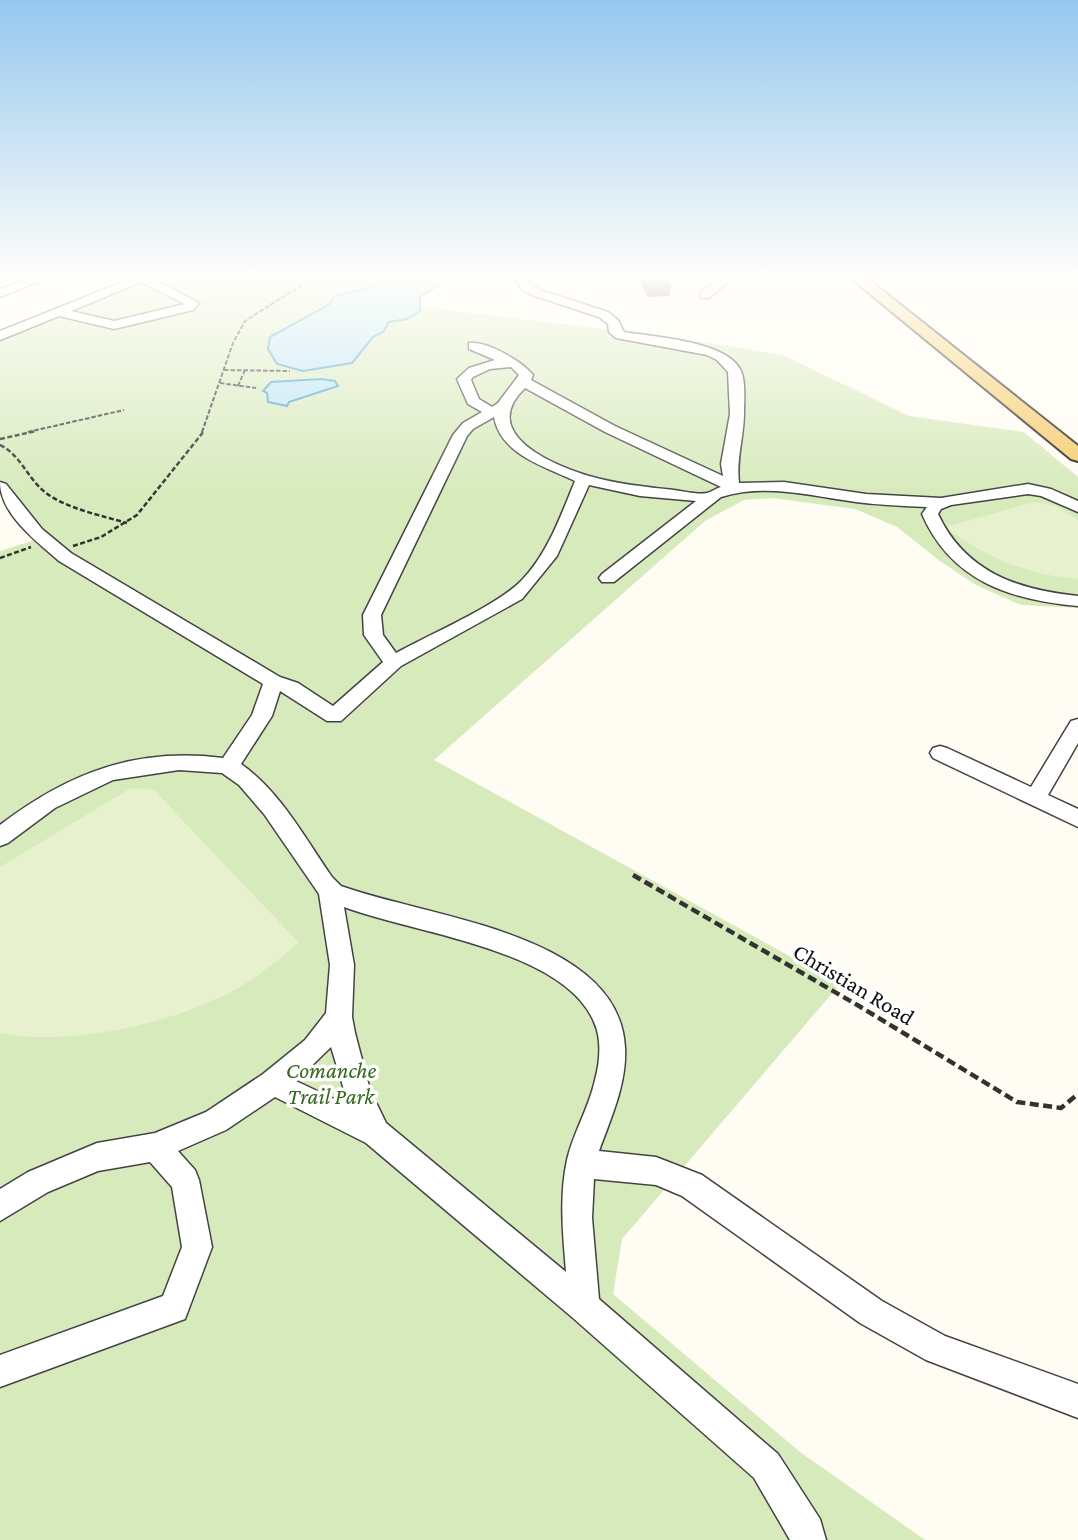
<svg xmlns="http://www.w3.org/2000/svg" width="1078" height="1540" font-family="'Crimson Pro',serif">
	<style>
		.green { fill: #d7eabc }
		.pitch { fill: #e7f1ce }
		.water { fill: #b8e3f6; stroke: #409ecc; stroke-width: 2 }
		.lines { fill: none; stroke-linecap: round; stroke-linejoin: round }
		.minor-casing { stroke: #434343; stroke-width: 3 }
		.major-casing { stroke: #212121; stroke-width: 4 }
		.path-far2 { stroke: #323232; stroke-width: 2; stroke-dasharray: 4.5 2; stroke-linecap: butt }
		.path-far1 { stroke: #323232; stroke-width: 2.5; stroke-dasharray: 5 2.5; stroke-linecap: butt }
		.path { stroke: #323232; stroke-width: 4.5; stroke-dasharray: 9 4.5; stroke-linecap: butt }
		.minor { fill: #fff; fill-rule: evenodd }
		.major { fill: #f6cb6c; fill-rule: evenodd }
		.wall { fill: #4d4541 }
		.building { fill: #59504c; stroke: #3e3835; stroke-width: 2 }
		.labels { text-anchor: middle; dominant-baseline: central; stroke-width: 7; stroke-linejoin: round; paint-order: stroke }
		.near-street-label { font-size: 23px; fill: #101010; stroke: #fff }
		.near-park-label { font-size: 23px; font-style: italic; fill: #346820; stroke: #fff }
	</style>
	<rect width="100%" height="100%" fill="#fffcf3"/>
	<path class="green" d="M148 279H399L395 304 663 336 783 355 909 416 1024 432 1078 477V608L1021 605 976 585 940 561 897 527 855 509 772 498 744 500 705 521 434 760 840 984 622 1239 613 1294 800 1452 925 1540H0V551L50 535 0 480V338Z"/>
	<g class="pitch">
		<path d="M1034 502 1056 506 1078 520V579C1029 575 985 558 946 527Z"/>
		<path d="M131 788 154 790 299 943C282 956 266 970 248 982 188 1021 70 1048 0 1033V867Z"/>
	</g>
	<g class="water">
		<path d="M386 279H448L420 297V311L407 319 389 322 383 332 373 337 352 363 303 371 277 364 268 349 270 337 330 304 334 296 364 289Z"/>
		<path d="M321 379 335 381 338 386 289 402 287 406 268 402 267 393 263 391 271 382Z"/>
	</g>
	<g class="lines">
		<defs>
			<g id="minor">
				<path d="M29 279H45L0 297V289Z"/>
				<path d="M130 279H153L199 303 193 310 114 329 59 316 0 340V331ZM141 282 185 304 114 321 71 311Z"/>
				<path d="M515 279H530L528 282 540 290 608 312 618 320 624 332C654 337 725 341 740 369 746 379 744 401 744 413 744 437 736 458 739 483L784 482 866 494 941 498 1028 484 1051 489 1078 501V512L1041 496 1028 494 951 505 941 509 938 514C965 572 1018 590 1078 596V606C1010 600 951 581 922 514L927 507C903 506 879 505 856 502 811 496 765 483 721 497L614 582H602L599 578 602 574 696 501 640 496 589 485 557 556 522 599 401 666 341 721H327L280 691 272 716 241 764C280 791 305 838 332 877L341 886C425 917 620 933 625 1048 627 1083 611 1118 599 1151L656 1157 702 1175 882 1301 945 1336 1078 1384V1418L926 1360 860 1323 682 1196 656 1185 594 1179 592 1218 599 1299 778 1454 820 1519 826 1540H790L754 1478 573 1318 366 1143 275 1097 226 1130 178 1151 195 1170 199 1180 212 1247 185 1319 0 1387V1355L163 1296 182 1247 172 1187 150 1162 98 1171 48 1192 0 1221V1189L28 1172 97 1143 155 1133 206 1112 263 1074 305 1040 326 1013 330 965 319 894 264 814 239 785 222 773 179 770 113 780 55 808 8 843 0 846V825C68 773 136 747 223 758L252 715 263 684 59 561C36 541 0 514 0 482L6 484 42 529 71 553 280 677 298 683 333 706 383 662 364 635 363 615 453 435 463 423 482 412 468 404 457 379 469 368 495 360 469 349V343C487 341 522 361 533 375L531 380 615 426 723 476 721 464 730 414 728 372 717 360 707 355 616 338 609 332 608 324 599 317 532 295 522 290ZM511 367 519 375 498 403 492 407 479 399 471 380 473 377 490 369ZM525 388 605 432 721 487C717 488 711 492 707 493 698 495 683 491 674 490 646 487 617 484 589 476 550 464 478 433 525 388ZM494 417C501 455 544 466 575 481 561 515 548 553 522 580 497 606 430 634 396 653L383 635 381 615 467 436 473 429ZM344 907C412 933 564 949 594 1022 602 1039 600 1062 595 1080 589 1108 573 1133 567 1160 559 1196 563 1235 566 1272L386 1123 370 1090 355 1033 352 1017 354 965ZM331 1047 349 1106 296 1081Z"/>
				<path d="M719 279H732L709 298H701V292Z"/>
				<path d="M853 279H866L860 282Z"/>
				<path d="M1078 719V743L1048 795 1078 809V827L933 758 930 753 933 748 940 746 947 748 1031 787 1071 721Z"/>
			</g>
			<path id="major" d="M852 279H868L1078 446V461L1071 459Z"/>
		</defs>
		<use href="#minor" class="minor-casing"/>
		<use href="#major" class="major-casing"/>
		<g class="path-far2">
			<path d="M224 370 290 371"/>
			<path d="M220 383 256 388"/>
			<path d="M238 386 245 370"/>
			<path d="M28 432 124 410"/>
			<path d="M202 432 233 343 245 321 311 279"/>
		</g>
		<g class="path-far1">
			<path d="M0 439 36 431"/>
			<path d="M0 445C21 455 27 478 45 492 64 508 103 516 127 523"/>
			<path d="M73 546 101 537 137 515 204 431"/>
			<path d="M0 558 31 547"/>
		</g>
		<path class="path" d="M633 875 859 1006 1017 1102 1061 1108 1078 1094"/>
		<use href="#minor" class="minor"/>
		<use href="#major" class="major"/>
	</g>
	<path class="wall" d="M637 279H667L671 286 670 296 648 297Z"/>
	<path class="building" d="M643 279H667L671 286 648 288Z"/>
	<linearGradient id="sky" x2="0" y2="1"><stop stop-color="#95c7ee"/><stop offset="0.56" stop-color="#fffefa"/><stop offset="1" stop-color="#fffefa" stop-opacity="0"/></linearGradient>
	<rect width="1078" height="494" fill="url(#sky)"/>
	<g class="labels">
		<g class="near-street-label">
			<text transform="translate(854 984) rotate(31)">Christian Road</text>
		</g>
		<g class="near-park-label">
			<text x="331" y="1070">Comanche<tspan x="331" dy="26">Trail Park</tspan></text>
		</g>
	</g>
</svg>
